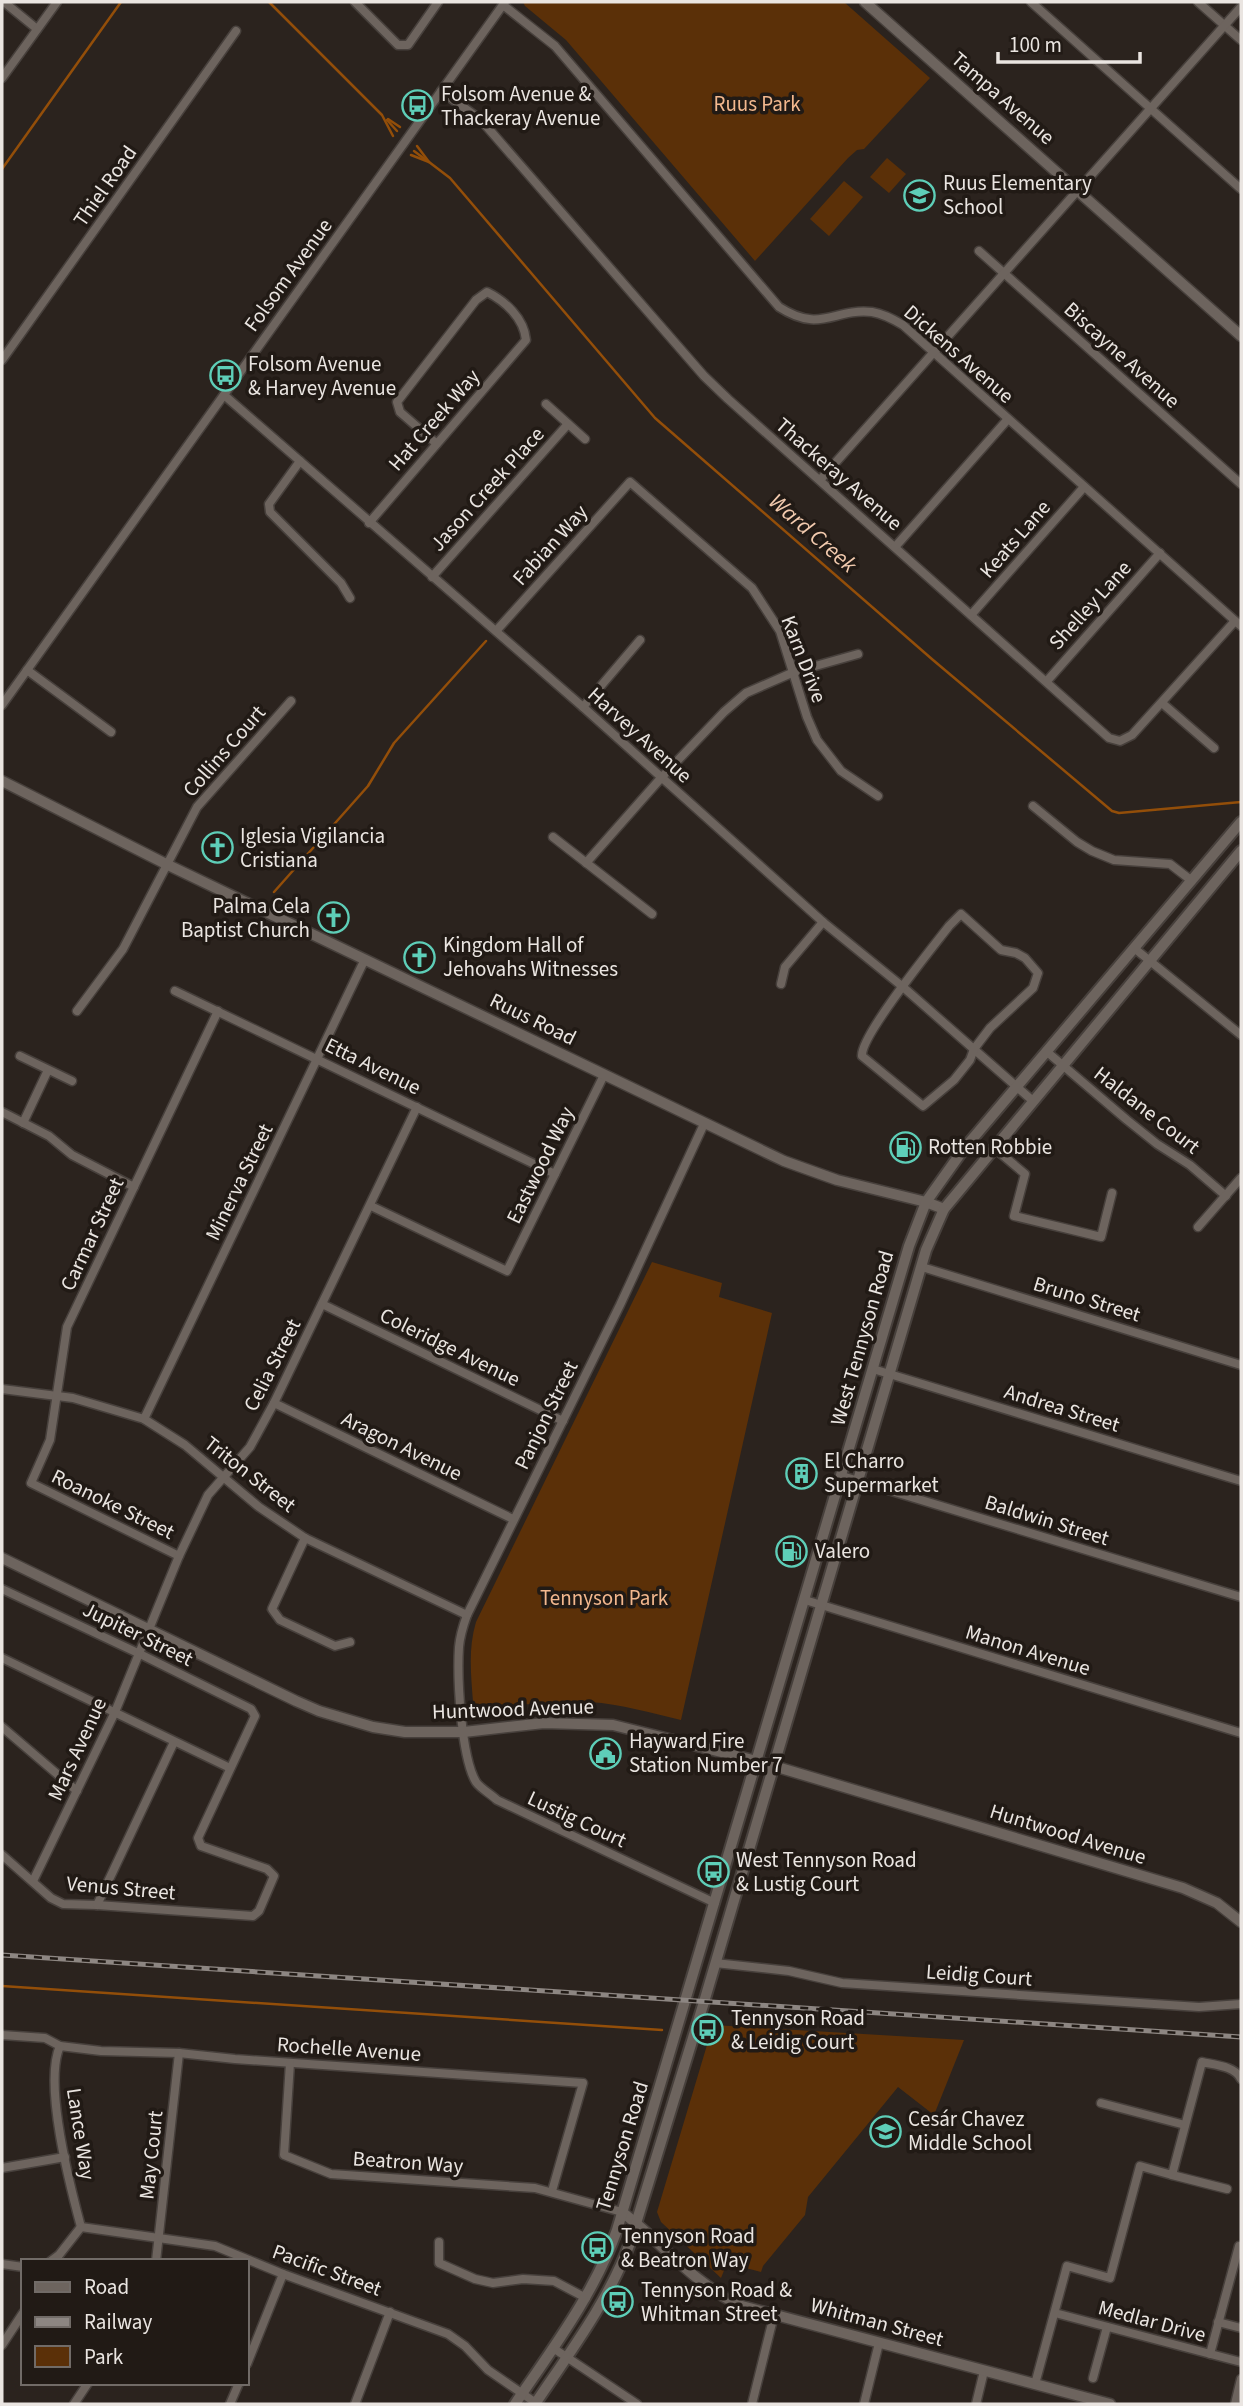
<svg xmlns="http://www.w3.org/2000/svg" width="1243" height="2406" font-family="'Source Sans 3',sans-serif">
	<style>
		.green { fill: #5b3008 }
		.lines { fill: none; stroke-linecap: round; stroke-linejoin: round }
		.stream { stroke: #934e09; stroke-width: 2.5 }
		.minor-casing { stroke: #47403c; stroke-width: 11 }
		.tertiary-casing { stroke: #47403c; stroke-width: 13 }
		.secondary-casing { stroke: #47403c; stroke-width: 14 }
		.minor { stroke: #6d645e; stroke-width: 8 }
		.tertiary { stroke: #6d645e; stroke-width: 10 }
		.secondary { stroke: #6d645e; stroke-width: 10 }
		.rail-casing { stroke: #8d8682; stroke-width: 5 }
		.rail { stroke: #211a15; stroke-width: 2.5; stroke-dasharray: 8; stroke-linecap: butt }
		.labels { text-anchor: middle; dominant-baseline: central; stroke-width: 7; stroke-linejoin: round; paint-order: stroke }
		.poi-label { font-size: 21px; fill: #eae5e1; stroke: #211a15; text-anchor: start }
		.street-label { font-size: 21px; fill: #eae5e1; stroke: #211a15 }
		.park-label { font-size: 21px; fill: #f3b88e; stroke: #211a15 }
		.water-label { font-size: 23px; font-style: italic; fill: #f2caae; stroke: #211a15 }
	</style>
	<rect width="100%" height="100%" fill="#2b231e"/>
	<g class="green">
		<path d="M523 2H844L930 78 864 149 857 150 848 158 755 261 566 40 525 6Z"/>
		<path d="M887 158 906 174 889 193 870 177Z"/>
		<path d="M844 181 863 197 829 236 810 219Z"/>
		<path d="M652 1262 722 1283 719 1297 772 1313 681 1720C651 1713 621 1704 590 1702 554 1700 518 1706 482 1709L473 1702C471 1674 468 1649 476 1622Z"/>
		<path d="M713 2025 964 2040 934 2115 898 2087 808 2197 805 2215 763 2266 761 2272 727 2263 721 2278 661 2222 657 2212Z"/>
	</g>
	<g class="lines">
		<g class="stream">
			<path d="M269 2 382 115 393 136"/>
			<path d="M388 119 400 127"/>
			<path d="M387 120 397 131"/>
			<path d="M417 146 429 162"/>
			<path d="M414 151 426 160"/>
			<path d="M411 155 429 162 450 178 655 418 933 660 1112 811 1119 813 1241 802"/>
			<path d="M2 169 121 2"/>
			<path d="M274 892 368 786 394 743 486 641"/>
			<path d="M2 1986 662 2030"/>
		</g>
		<defs>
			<g id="minor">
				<path d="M4 2 37 29"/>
				<path d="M355 2 398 45H408L438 2"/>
				<path d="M1031 2 1241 189"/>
				<path d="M1198 2 1241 40"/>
				<path d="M503 5 555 46 779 307C821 334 833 308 872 312 884 314 893 319 903 325L1241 626"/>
				<path d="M2 78 57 2"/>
				<path d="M441 91 481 120 704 376 728 399 1109 738 1120 741 1132 735 1235 621"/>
				<path d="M979 251 1241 484"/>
				<path d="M2 360 236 31"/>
				<path d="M224 395 583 707 823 922 903 987 1033 1101"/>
				<path d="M546 404 585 439"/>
				<path d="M300 461 269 504 270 512 341 583 350 598"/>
				<path d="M820 480 1241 7"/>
				<path d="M369 523 526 340C524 318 505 301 487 292L476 300 397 402 400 412 437 444"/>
				<path d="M895 547 1008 419"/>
				<path d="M432 577 568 424"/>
				<path d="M971 615 1084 487"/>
				<path d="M496 631 630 482 752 588 780 631 807 717 817 740 841 771 878 796"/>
				<path d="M27 670 111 732"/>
				<path d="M1047 681 1160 553"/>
				<path d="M1162 703 1214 748"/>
				<path d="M2 705 505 2"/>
				<path d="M583 707 640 640"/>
				<path d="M1033 806 1077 842 1092 851 1114 860 1170 864 1192 881"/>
				<path d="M553 837 652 914"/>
				<path d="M586 863 661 778 724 712 746 693 794 672 858 654"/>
				<path d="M961 914 1001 950 1016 953 1025 958 1038 973 1033 988 990 1028 974 1049 970 1060 954 1080 923 1106 862 1056C860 1036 933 947 949 926Z"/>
				<path d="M1134 948 1241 1035"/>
				<path d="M781 984 785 967 823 922"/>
				<path d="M175 991 555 1174"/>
				<path d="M77 1011 123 949 197 807 291 701"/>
				<path d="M1046 1051 1127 1120 1157 1144 1190 1165 1226 1196"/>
				<path d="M20 1056 72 1081"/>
				<path d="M2 1112 49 1136 72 1155 134 1187"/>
				<path d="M23 1123 48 1070"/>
				<path d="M704 1124 620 1305 467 1615C463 1626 460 1636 459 1647 457 1677 461 1757 476 1782 481 1789 491 1794 497 1800L715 1903"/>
				<path d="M993 1147 1025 1174 1014 1216 1101 1237 1112 1193"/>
				<path d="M371 1206 507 1271 604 1075"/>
				<path d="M1198 1227 1241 1178"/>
				<path d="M922 1267 1241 1365"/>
				<path d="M322 1304 563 1421"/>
				<path d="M873 1369 1241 1481"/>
				<path d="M2 1389 73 1398 144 1419 185 1445 259 1507 305 1538 467 1615"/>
				<path d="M274 1403 513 1519"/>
				<path d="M144 1419 365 959"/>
				<path d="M842 1476 1241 1597"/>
				<path d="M305 1538 272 1609 280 1620 335 1646 350 1642"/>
				<path d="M179 1556 31 1483 50 1440 67 1327 218 1011"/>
				<path d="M2 1589 140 1654 251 1709 255 1716 198 1838 201 1846 267 1869 274 1876 259 1911 253 1916 97 1905 63 1904 51 1898 2 1855"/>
				<path d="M805 1600 1241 1733"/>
				<path d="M2 1658 230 1768"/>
				<path d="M2 1727 77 1791"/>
				<path d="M33 1881 115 1712 179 1556 208 1495 250 1447 274 1403 417 1107"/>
				<path d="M97 1905 174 1742"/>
				<path d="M715 1963 789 1971 842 1983 1199 2007 1241 2004"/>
				<path d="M2 2035 45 2038 60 2046 101 2051 179 2053 235 2059 583 2083 552 2191"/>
				<path d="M60 2046C43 2084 70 2186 81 2227"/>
				<path d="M290 2063 284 2155 331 2174 535 2188 622 2212"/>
				<path d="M1101 2103 1185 2125"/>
				<path d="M2 2168 65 2157"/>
				<path d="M1172 2175 1227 2189"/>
				<path d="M81 2227 215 2246 283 2274 448 2334 465 2346 488 2370 536 2403"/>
				<path d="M439 2242V2263L475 2279 493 2283 523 2279 554 2281 586 2298"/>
				<path d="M51 2261 59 2255 81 2227"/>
				<path d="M156 2261 179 2053"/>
				<path d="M2 2264 23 2267"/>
				<path d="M1055 2313 1241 2362"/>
				<path d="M1218 2322 1241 2328"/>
				<path d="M2 2345 23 2313"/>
				<path d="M553 2348 637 2404"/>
				<path d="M1210 2354 1239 2246"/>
				<path d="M247 2364 283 2274"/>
				<path d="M1093 2378 1107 2327"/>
				<path d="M1035 2384 1067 2266 1110 2278 1140 2166 1172 2175 1202 2062C1215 2065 1235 2066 1241 2079"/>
				<path d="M74 2404 88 2383"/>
				<path d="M230 2404 239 2383"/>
				<path d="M355 2404 390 2312"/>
				<path d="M752 2404 774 2315"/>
				<path d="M864 2404 879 2343"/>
				<path d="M976 2404 984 2371"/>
				<path d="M1235 2404 1241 2379"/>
			</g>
			<g id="tertiary">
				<path d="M865 2 1241 336"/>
				<path d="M2 781 166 864 784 1161 837 1180 926 1202 944 1209"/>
				<path d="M2 1558 296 1701 319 1711 373 1727 405 1732H464L544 1723 613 1725 757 1761 1183 1888 1217 1903 1241 1922"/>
				<path d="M622 2212C663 2243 694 2285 742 2306L1110 2404"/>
			</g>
			<g id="secondary">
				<path d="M515 2404C553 2348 594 2294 617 2230L909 1246 926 1202 963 1150 1241 822"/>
				<path d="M535 2404C570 2352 608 2302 630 2243L704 2002 926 1250 944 1209 1241 851"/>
			</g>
		</defs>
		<use href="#minor" class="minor-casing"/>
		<use href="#tertiary" class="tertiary-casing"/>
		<use href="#secondary" class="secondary-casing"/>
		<use href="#minor" class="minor"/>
		<use href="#tertiary" class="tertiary"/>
		<use href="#secondary" class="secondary"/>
		<defs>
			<path id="rail" d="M2 1955 1241 2037"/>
		</defs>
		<use href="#rail" class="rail-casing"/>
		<use href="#rail" class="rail"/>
	</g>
	<defs>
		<symbol id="bus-ring" viewBox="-11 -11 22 22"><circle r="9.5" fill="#211a15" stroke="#5eceb8" stroke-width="1.5"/><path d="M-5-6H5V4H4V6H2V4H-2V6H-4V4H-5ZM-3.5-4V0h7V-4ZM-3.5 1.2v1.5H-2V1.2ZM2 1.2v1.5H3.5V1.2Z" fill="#5eceb8"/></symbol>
		<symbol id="school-ring" viewBox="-11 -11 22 22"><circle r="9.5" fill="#211a15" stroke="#5eceb8" stroke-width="1.5"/><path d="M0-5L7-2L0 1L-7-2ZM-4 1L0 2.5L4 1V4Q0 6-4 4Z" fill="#5eceb8"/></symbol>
		<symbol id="church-ring" viewBox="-11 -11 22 22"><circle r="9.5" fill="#211a15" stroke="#5eceb8" stroke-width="1.5"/><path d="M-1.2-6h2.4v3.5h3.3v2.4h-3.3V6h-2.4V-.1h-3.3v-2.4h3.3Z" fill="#5eceb8"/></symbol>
		<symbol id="fuel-ring" viewBox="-11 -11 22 22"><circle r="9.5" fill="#211a15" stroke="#5eceb8" stroke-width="1.5"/><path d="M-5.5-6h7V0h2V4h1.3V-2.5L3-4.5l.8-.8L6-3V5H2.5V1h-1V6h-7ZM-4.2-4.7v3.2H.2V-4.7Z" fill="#5eceb8"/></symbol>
		<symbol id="building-ring" viewBox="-11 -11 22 22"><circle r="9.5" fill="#211a15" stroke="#5eceb8" stroke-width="1.5"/><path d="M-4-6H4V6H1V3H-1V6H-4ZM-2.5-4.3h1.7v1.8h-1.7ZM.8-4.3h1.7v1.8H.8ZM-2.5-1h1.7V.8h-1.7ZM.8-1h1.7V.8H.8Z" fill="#5eceb8"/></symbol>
		<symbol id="civic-ring" viewBox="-11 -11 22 22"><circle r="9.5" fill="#211a15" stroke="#5eceb8" stroke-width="1.5"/><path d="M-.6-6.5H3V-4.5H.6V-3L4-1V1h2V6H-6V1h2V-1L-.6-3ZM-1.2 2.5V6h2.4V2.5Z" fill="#5eceb8"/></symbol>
	</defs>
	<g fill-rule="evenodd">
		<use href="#bus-ring" x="400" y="88" width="35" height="35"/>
		<use href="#school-ring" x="902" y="178" width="35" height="35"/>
		<use href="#bus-ring" x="208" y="358" width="35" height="35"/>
		<use href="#church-ring" x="200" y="830" width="35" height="35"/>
		<use href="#church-ring" x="316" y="900" width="35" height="35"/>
		<use href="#church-ring" x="402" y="940" width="35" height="35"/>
		<use href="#fuel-ring" x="888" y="1130" width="35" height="35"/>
		<use href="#building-ring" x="784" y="1456" width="35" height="35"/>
		<use href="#fuel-ring" x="774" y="1534" width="35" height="35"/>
		<use href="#civic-ring" x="588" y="1736" width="35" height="35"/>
		<use href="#bus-ring" x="696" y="1854" width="35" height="35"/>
		<use href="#bus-ring" x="690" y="2012" width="35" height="35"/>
		<use href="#school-ring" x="868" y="2114" width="35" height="35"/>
		<use href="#bus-ring" x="580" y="2230" width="35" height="35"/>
		<use href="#bus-ring" x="600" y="2284" width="35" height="35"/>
	</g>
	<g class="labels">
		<g class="poi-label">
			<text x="441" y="94">Folsom Avenue &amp;<tspan x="441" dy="24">Thackeray Avenue</tspan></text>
			<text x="943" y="183">Ruus Elementary<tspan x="943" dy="24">School</tspan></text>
			<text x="248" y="364">Folsom Avenue<tspan x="248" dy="24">&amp; Harvey Avenue</tspan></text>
			<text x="240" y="836">Iglesia Vigilancia<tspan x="240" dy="24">Cristiana</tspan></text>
			<text x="310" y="906" text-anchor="end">Palma Cela<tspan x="310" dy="24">Baptist Church</tspan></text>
			<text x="443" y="945">Kingdom Hall of<tspan x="443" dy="24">Jehovahs Witnesses</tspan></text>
			<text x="928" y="1147">Rotten Robbie</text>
			<text x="824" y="1461">El Charro<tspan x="824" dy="24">Supermarket</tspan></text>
			<text x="815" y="1551">Valero</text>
			<text x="629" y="1741">Hayward Fire<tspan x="629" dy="24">Station Number 7</tspan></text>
			<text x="736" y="1860">West Tennyson Road<tspan x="736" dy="24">&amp; Lustig Court</tspan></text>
			<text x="731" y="2018">Tennyson Road<tspan x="731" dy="24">&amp; Leidig Court</tspan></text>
			<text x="908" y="2119">Cesár Chavez<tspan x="908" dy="24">Middle School</tspan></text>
			<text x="621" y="2236">Tennyson Road<tspan x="621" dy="24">&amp; Beatron Way</tspan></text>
			<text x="641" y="2290">Tennyson Road &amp;<tspan x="641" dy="24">Whitman Street</tspan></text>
		</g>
		<g class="street-label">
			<text transform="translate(1003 98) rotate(41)">Tampa Avenue</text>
			<text transform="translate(105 186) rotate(-55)">Thiel Road</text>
			<text transform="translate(288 275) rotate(-54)">Folsom Avenue</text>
			<text transform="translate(959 354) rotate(41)">Dickens Avenue</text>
			<text transform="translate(1122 355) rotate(42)">Biscayne Avenue</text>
			<text transform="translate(434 420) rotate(-49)">Hat Creek Way</text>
			<text transform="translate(839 474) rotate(41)">Thackeray Avenue</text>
			<text transform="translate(487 489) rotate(-48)">Jason Creek Place</text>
			<text transform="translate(1015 539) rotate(-49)">Keats Lane</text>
			<text transform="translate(550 545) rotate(-48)">Fabian Way</text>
			<text transform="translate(1090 605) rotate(-48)">Shelley Lane</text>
			<text transform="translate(804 659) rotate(69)">Karn Drive</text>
			<text transform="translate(640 735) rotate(42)">Harvey Avenue</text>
			<text transform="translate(224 751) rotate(-49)">Collins Court</text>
			<text transform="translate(533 1019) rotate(26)">Ruus Road</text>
			<text transform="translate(373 1066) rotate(26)">Etta Avenue</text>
			<text transform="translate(1147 1110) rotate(38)">Haldane Court</text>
			<text transform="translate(540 1165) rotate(-64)">Eastwood Way</text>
			<text transform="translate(239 1182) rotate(-64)">Minerva Street</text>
			<text transform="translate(92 1234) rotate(-65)">Carmar Street</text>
			<text transform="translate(1087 1299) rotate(17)">Bruno Street</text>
			<text transform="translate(862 1338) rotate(-74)">West Tennyson Road</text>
			<text transform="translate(450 1347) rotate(26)">Coleridge Avenue</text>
			<text transform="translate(272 1365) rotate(-63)">Celia Street</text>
			<text transform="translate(1062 1408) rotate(17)">Andrea Street</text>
			<text transform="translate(546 1415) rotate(-64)">Panjon Street</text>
			<text transform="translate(402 1446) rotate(26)">Aragon Avenue</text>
			<text transform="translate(250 1474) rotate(38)">Triton Street</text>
			<text transform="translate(113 1504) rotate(26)">Roanoke Street</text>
			<text transform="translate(1047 1520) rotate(17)">Baldwin Street</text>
			<text transform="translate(138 1634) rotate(26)">Jupiter Street</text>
			<text transform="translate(1028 1650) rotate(17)">Manon Avenue</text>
			<text transform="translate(513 1709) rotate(-2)">Huntwood Avenue</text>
			<text transform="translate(77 1749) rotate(-65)">Mars Avenue</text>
			<text transform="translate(577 1819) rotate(25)">Lustig Court</text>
			<text transform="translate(1068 1834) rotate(17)">Huntwood Avenue</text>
			<text transform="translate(121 1888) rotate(5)">Venus Street</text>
			<text transform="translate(979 1975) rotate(4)">Leidig Court</text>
			<text transform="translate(349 2049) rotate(4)">Rochelle Avenue</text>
			<text transform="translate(81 2134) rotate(81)">Lance Way</text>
			<text transform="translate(622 2146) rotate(-73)">Tennyson Road</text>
			<text transform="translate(151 2155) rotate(-84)">May Court</text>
			<text transform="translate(408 2162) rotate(4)">Beatron Way</text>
			<text transform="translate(327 2270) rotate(20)">Pacific Street</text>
			<text transform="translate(1152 2321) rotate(15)">Medlar Drive</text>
			<text transform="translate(877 2322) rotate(15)">Whitman Street</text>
		</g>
		<g class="park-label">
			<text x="757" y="104">Ruus Park</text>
			<text x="604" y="1598">Tennyson Park</text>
		</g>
		<g class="water-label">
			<text transform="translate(813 533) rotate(41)">Ward Creek</text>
		</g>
	</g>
	<rect width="1243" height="2406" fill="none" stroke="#eae5e1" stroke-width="7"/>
	<rect x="21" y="2259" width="228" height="126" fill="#211a15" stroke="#716b67" stroke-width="2"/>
	<rect x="35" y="2282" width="35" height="10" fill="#6d645e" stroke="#716b67" stroke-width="2"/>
	<text x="84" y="2294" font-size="21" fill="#eae5e1">Road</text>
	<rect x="35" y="2317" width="35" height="10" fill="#8d8682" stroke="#716b67" stroke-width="2"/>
	<text x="84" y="2329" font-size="21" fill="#eae5e1">Railway</text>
	<rect x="35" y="2346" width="35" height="21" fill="#5b3008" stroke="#716b67" stroke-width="2"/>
	<text x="84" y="2364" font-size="21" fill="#eae5e1">Park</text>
	<path d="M998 52v10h142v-10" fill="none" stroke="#eae5e1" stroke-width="3.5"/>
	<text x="1009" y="52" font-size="21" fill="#eae5e1" stroke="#211a15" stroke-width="5" paint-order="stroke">100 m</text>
</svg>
